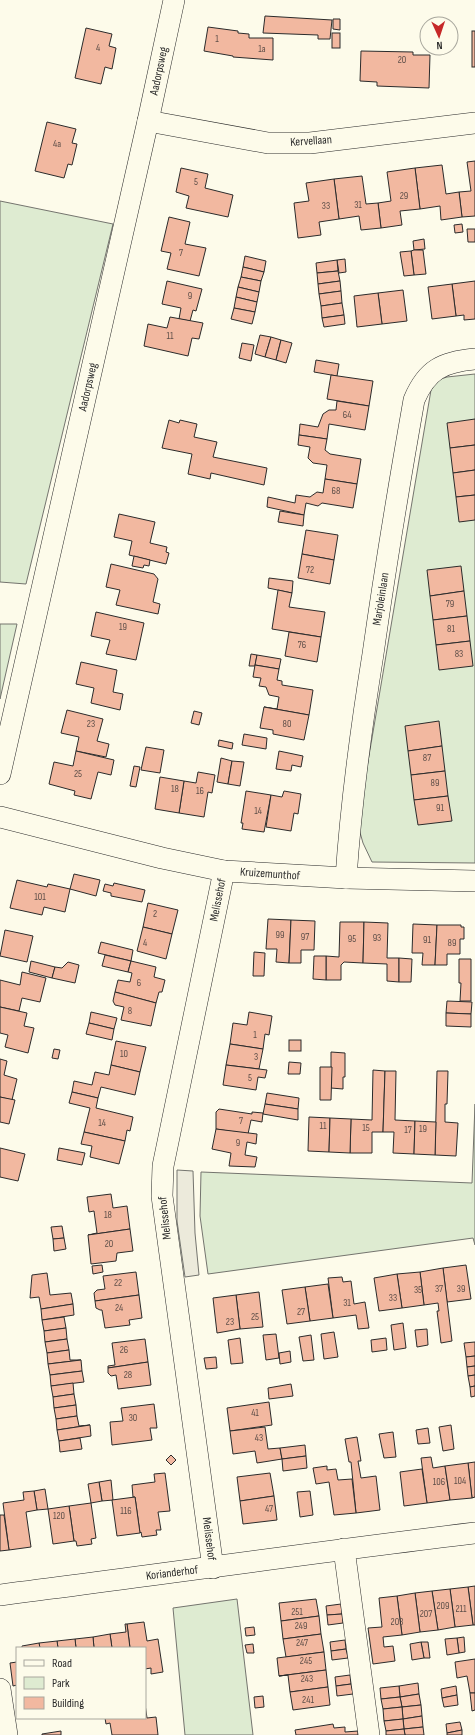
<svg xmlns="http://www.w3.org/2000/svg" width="475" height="1735" font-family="'Sofia Sans Condensed',sans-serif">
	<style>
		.green { fill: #deebd1; stroke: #74746e }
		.parking { fill: #eceadb; stroke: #74746e }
		.building { fill: #f2b8a0; stroke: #2b2b2b }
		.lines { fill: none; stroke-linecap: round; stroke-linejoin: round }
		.minor-casing { stroke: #2b2b2b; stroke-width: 22 }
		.minor { stroke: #fdfbea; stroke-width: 21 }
		.labels { text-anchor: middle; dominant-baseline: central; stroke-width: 3; stroke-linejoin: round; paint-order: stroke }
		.number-label { font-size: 10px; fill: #5d4e48 }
		.street-label { font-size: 12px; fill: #2b2b2b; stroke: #fdfbea }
	</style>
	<rect width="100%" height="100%" fill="#fdfbea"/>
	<g class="green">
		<path d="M0 201 113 224 26 584 0 582Z"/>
		<path d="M475 374V863L372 862 363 843 359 829 362 797 431 390 438 380 447 377Z"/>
		<path d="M0 624H17L0 699Z"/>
		<path d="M475 1104V1245L473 1238 208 1274 200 1216 201 1172 472 1183Z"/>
		<path d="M237 1599 253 1735H185L173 1608Z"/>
	</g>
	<path class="parking" d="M177 1170 193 1171 195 1233 199 1275 185 1277 177 1221Z"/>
	<g class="building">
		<path d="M265 16 332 20 330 39H318V35L263 33Z"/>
		<path d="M333 19H340V30L333 29Z"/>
		<path d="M208 27 238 31V33L249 34V38H273V60L233 57V56L204 51Z"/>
		<path d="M86 28 112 34 109 46 116 48 112 69 105 67 101 84 75 78Z"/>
		<rect x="472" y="31" width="3" height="36"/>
		<rect x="332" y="33" width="8" height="15"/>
		<path d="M361 51 413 52V55H430L429 88 377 86V82L360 81Z"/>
		<path d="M47 122 76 129 72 143 77 144 72 165 68 164 64 178 35 171Z"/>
		<path d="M475 161V216L462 217 459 192 471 191 467 162Z"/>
		<path d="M442 165 446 194 459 192 462 217 441 220 440 206 420 209 415 168Z"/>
		<path d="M181 168 208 174 205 188 233 195 228 217 186 208 189 196 176 192Z"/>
		<path d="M415 168 420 209 400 211 402 225 381 228 378 203 391 201 387 172Z"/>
		<path d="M362 176 366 204 378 203 381 228 361 230 359 216 339 219 334 179Z"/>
		<path d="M334 179 339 219 319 222 321 235 298 238 294 203 309 201 306 183Z"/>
		<path d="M169 217 190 222 185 244 206 248 199 276 167 269 171 253 161 251Z"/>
		<path d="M462 224 463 232 455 233 454 225Z"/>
		<path d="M467 229H475V242H468Z"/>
		<path d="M424 239 425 249 414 250 413 241Z"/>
		<path d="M414 250H423L426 274 414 275 411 251Z"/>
		<path d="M411 251 414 275 404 276 400 252Z"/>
		<path d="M245 256 266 261 264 272 243 267Z"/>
		<path d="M345 259 346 272 339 273 337 260Z"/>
		<path d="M337 260 338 271 317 273 316 263Z"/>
		<path d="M243 267 264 272 261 281 241 277Z"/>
		<path d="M338 271 340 281 318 284 317 273Z"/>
		<path d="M241 277 261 281 259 292 238 287Z"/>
		<path d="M167 281 202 289 196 311 193 310 190 321 179 319 181 308 162 304Z"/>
		<path d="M340 281 341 291 319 294 318 284Z"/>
		<path d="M475 281V319L464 320V315L456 316 452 284Z"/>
		<path d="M452 284 456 316 432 319 428 287Z"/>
		<path d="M238 287 259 292 257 302 236 297Z"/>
		<path d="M403 290 407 321 382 324 378 293Z"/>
		<path d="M341 291 342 303 321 306 319 294Z"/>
		<path d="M378 293 382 324 357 327 354 296Z"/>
		<path d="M236 297 257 302 255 312 234 308Z"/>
		<path d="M342 303 344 315 322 318 321 306Z"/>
		<path d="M234 308 255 312 252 324 231 319Z"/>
		<path d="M344 315 345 324 324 327 322 318Z"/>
		<path d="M170 317 203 323 199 339 192 338 188 356 144 346 148 324 167 328Z"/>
		<path d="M260 335 271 337 265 357 255 354Z"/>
		<path d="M271 337 281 340 276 360 265 357Z"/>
		<path d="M281 340 292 343 286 363 276 360Z"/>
		<path d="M242 343 254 345 251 361 239 358Z"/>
		<path d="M316 360 339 364 337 376 314 372Z"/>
		<path d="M331 375 373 381 369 406 327 399Z"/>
		<path d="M337 401 369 406 365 430 329 424 327 439 299 435 300 424 318 427 323 414 329 410H336Z"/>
		<path d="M475 419V445L450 448 447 423Z"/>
		<path d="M169 420 179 423 180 420 197 424 194 437 217 442 213 457 267 468 264 485 211 473 210 479 188 474 192 454 162 448Z"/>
		<path d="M299 435 327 439 325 450 330 454 361 459 357 484 325 479 327 465 313 463 308 458 310 447 298 445Z"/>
		<path d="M475 445V470L453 473 450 448Z"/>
		<path d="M475 470V495L456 497 453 473Z"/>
		<path d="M325 479 357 484 353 508 322 503 318 506 306 503 304 515 267 507 268 497 295 503 296 495 310 497 317 492 323 493Z"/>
		<path d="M475 495V520L459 522 456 497Z"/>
		<path d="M280 511 304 515 303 526 278 522Z"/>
		<path d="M119 514 155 522 150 543 167 547 166 552 169 553 166 564 129 555 132 541 114 537Z"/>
		<path d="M306 530 338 535 334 560 302 554Z"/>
		<path d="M302 554 334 560 330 584 298 578Z"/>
		<path d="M134 556 150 560 149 566 144 565 143 568 132 566Z"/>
		<path d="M111 564 154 574 158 579 153 602 160 604 158 614 116 605 120 590 106 587Z"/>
		<path d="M461 566 464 591 430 596 427 570Z"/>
		<path d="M269 578 293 581 292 593 268 588Z"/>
		<path d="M278 590 292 593 289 607 325 612 321 637 272 629Z"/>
		<path d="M464 591 467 616 433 620 430 596Z"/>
		<path d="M96 612 144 623 136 660 106 654 110 640 91 636Z"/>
		<path d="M467 616 470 641 436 645 433 620Z"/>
		<path d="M289 632 321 637 317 662 285 656Z"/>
		<path d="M470 641 473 666 439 670 436 645Z"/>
		<path d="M251 654 257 655 255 666H249Z"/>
		<path d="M257 655 281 659 279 669 255 665Z"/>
		<path d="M81 662 117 670 113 692 123 694 120 710 91 703 94 688 76 684Z"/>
		<path d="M255 665 279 669 277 680 282 681V685L313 690 309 715 264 707 277 709 279 697 269 695 266 687 259 686 261 678 253 677Z"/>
		<path d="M264 707 309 715 304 740 273 734V730L260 728Z"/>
		<path d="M67 710 103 719 97 741 109 744 106 757 76 751 79 737 61 733Z"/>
		<path d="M194 711 202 713 199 725 191 723Z"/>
		<path d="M439 721 442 746 408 751 405 726Z"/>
		<path d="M244 734 267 738 266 749 242 745Z"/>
		<path d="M219 740 233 743 232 749 218 746Z"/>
		<path d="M442 746 445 771 411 775 408 751Z"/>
		<path d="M146 747 164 750 160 773 141 770Z"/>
		<path d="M76 751 114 760 111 775 98 772 91 799 74 795 75 791 49 784 54 762 73 766Z"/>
		<path d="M279 751 303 756 301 767 292 765 291 771 276 769Z"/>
		<path d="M221 758 232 761 228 784 217 782Z"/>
		<path d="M232 761 244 762 240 786 228 784Z"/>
		<path d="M134 766 140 767 136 787 130 786Z"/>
		<path d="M445 771 448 796 414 800 411 775Z"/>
		<path d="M198 772 215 775 212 793 208 792 204 817 179 813 184 781 196 783Z"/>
		<path d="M160 777 184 781 179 813 155 809Z"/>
		<path d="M246 791 271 795 264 832 242 829 243 823H241Z"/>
		<path d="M284 791 301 794 298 814 294 813 291 831 266 827 271 795 282 797Z"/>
		<path d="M448 796 452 821 418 825 414 800Z"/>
		<path d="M74 874 100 880 96 896 70 889Z"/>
		<path d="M17 880 47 887 48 884 70 889 65 912 44 907 42 915 10 908Z"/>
		<path d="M114 883 145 890 142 902 111 896V893L103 891 105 884 113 886Z"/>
		<path d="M148 903 178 910 172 934 143 927Z"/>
		<path d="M268 919 291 920 289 963 276 962 277 949H266Z"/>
		<path d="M291 920 315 921 314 950H301V963H289Z"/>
		<path d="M340 922H364L363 963 344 962 341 965V980H326V956L339 957Z"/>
		<path d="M364 922 388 923 387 958H399V982L387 981V964L363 963Z"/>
		<path d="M413 924 437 925 435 965H422L423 953H412Z"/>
		<path d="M437 925H461V927H464V939H460V954H447V965H435Z"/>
		<path d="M143 927 172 934 166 959 137 951Z"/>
		<path d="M5 930 33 936 27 962 0 956Z"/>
		<path d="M101 942 133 950 131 961 98 953Z"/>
		<path d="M254 952 265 953 264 976H253Z"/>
		<path d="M105 955 131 961 128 972 102 966Z"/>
		<path d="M314 956H326V980L313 979Z"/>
		<path d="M399 958 412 959 411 982H399Z"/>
		<path d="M459 959H471V1001H460L461 983H459Z"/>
		<path d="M31 961 55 967 52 978 29 972Z"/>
		<path d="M131 961 156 967 154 977 165 980 162 992H159L156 1003 115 992 118 980 130 982 132 973 128 972Z"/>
		<path d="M68 962 79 965 75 983 52 978 55 967 62 968Z"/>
		<path d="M22 972 46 978 40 1002 22 998 19 1011 0 1007V980L20 985Z"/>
		<path d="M115 992 156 1003 151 1026 121 1020 124 1007 115 1005 113 1001Z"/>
		<path d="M447 1001 472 1002 471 1014 446 1013Z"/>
		<path d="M0 1007 27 1013 24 1026 34 1028 28 1053 5 1047 8 1035 0 1033Z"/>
		<path d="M91 1012 117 1018 114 1029 89 1023Z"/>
		<path d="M249 1012 272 1016 269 1035 265 1034 263 1049 230 1044 233 1023 247 1025Z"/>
		<path d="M446 1013 471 1014V1027L446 1026Z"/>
		<path d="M89 1023 114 1029 112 1040 86 1034Z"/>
		<rect x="289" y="1040" width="12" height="11"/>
		<path d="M116 1041 146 1047 140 1072 111 1065Z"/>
		<path d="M230 1044 263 1049 259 1069 226 1065Z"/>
		<path d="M54 1049 60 1050 58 1059 52 1058Z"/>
		<path d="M331 1052 345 1053V1077H343V1089L331 1088Z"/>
		<path d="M0 1059 7 1061 4 1075 17 1079 12 1100 0 1097Z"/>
		<path d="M289 1062 301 1063 300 1074H288Z"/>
		<path d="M111 1065 140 1072 135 1095 101 1087 98 1098 72 1092 74 1081 92 1085 95 1072 109 1075Z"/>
		<path d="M226 1065 267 1070 265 1078 258 1077 256 1090 223 1085Z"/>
		<path d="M320 1067H332L331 1100H320Z"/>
		<path d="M373 1070 385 1071 383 1132H372V1153H350L351 1119 372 1120Z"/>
		<path d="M385 1071H396L395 1120 415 1121 414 1154 393 1153 394 1132H383Z"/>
		<path d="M437 1071H448L447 1104H445V1122L458 1123 456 1156 435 1155Z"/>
		<path d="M72 1092 98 1098 96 1108 133 1117 130 1131 127 1130 125 1141 84 1132 90 1108 69 1103Z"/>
		<path d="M267 1093 299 1098 298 1109 265 1104Z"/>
		<path d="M0 1097 15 1100 9 1124 0 1122Z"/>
		<path d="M265 1104 298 1109V1120L263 1114Z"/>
		<path d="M219 1109 252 1114V1112L263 1113 262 1122 251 1120 248 1134 216 1129V1112Z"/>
		<path d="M309 1117 330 1118 329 1152 308 1151Z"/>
		<path d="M330 1118 351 1119 350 1153 329 1152Z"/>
		<path d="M415 1121 436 1122 435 1155 414 1154Z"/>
		<path d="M216 1129 257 1134 256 1144 247 1142 245 1155 257 1157 255 1167 229 1166 231 1153 212 1149Z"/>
		<path d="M84 1132 125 1141 119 1164 90 1157 92 1146 81 1144Z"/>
		<path d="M0 1148 25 1154 18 1181 0 1177Z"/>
		<path d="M59 1148 85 1153 82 1165 57 1160Z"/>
		<path d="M111 1194 113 1208 127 1206 130 1229 88 1235 97 1233 94 1211 89 1212 87 1197Z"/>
		<path d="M62 1226 64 1238 53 1239 51 1227Z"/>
		<path d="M130 1229 133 1251 117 1253 116 1261 91 1264 88 1235Z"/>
		<path d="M64 1238 66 1249 54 1251 53 1239Z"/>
		<path d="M102 1265 103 1272 93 1274 92 1266Z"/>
		<path d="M466 1265 471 1299 447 1302 443 1268Z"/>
		<path d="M443 1268 452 1341 441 1343 437 1311H439L438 1303 424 1305 420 1272Z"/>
		<path d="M136 1272 139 1295 95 1301 94 1293 97 1290 105 1289 103 1276Z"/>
		<path d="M420 1272 424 1305 402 1308 397 1274Z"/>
		<path d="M47 1273 50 1295 71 1293 73 1304 41 1309 39 1297 30 1298 32 1275Z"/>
		<path d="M397 1274 402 1308 379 1311 374 1278Z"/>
		<path d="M342 1277 343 1282 351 1281 354 1304 365 1302 369 1328 358 1329 356 1315 333 1318 328 1278Z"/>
		<path d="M328 1284 333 1318 310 1321 305 1287Z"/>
		<path d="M305 1287 310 1321 287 1324 282 1290Z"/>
		<path d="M259 1292 263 1327 240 1329 236 1295Z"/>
		<path d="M139 1295 142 1318 129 1320 130 1325 105 1328 102 1310H100L96 1308 95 1301Z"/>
		<path d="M236 1295 240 1329 217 1333 213 1298Z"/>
		<path d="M73 1304 74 1315 42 1320 41 1309Z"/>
		<path d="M64 1317 66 1328 44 1331 42 1320Z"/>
		<path d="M403 1323 406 1348 394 1350 391 1325Z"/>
		<path d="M66 1328 67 1339 45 1342 44 1331Z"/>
		<path d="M427 1329 428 1345 417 1347 415 1330Z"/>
		<path d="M334 1332 338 1357 324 1359 321 1334Z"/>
		<path d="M276 1334 279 1358 266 1360 263 1335Z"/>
		<path d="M311 1335 314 1360 303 1361 299 1337Z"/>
		<path d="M240 1338 243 1363 231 1364 228 1340Z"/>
		<path d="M386 1338 387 1350 372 1352 371 1340Z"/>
		<path d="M67 1339 69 1350 47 1353 45 1342Z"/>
		<path d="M145 1339 148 1362 108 1368V1366L115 1365 112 1343Z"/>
		<path d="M475 1342V1356L466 1357 464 1343Z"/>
		<path d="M69 1350 70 1360H81L48 1364 47 1353Z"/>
		<path d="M290 1351 291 1362 280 1364 279 1353Z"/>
		<path d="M475 1356V1366L467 1367 466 1357Z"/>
		<path d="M216 1357 217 1368 206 1369 204 1358Z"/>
		<path d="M81 1360 82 1371 50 1375 48 1364Z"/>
		<path d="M148 1362 151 1385 118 1389 116 1375 111 1376 108 1373V1368Z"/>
		<path d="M475 1366V1375L468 1376 467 1367Z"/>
		<path d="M82 1371 84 1382 51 1386 50 1375Z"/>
		<path d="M475 1375V1386L470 1387 468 1376Z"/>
		<path d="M73 1383 74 1394 53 1397 51 1386Z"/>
		<path d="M291 1384 293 1396 269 1399 268 1388Z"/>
		<path d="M475 1386V1396L471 1397 470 1387Z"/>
		<path d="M74 1394 76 1405 54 1408 53 1397Z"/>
		<path d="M269 1402 272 1425 230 1431 227 1408Z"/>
		<path d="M154 1404 157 1428H150L152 1440 112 1445 110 1422 123 1421 121 1408Z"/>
		<path d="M76 1405 77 1416 56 1419 54 1408Z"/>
		<path d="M77 1416 79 1426 90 1425 57 1430 56 1419Z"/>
		<path d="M90 1425 91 1436 59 1441 57 1430Z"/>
		<path d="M451 1425 454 1449 443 1451 439 1427Z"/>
		<path d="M265 1427 268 1449 280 1448 282 1459 257 1463 255 1451 233 1454 230 1431Z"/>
		<path d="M428 1428 430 1443 418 1444 416 1430Z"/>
		<path d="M393 1432 396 1457 384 1458 379 1434Z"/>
		<path d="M357 1437 361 1461H358L361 1478 376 1476 380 1510 356 1513 351 1462H349L345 1439Z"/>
		<path d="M80 1438 82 1449 60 1452 59 1441Z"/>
		<path d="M305 1445 306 1456 282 1459 280 1448Z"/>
		<path d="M171 1455 176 1460 171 1465 166 1460Z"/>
		<path d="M306 1456 307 1468 283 1471 282 1459Z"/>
		<path d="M431 1457 433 1468 445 1466 450 1500 427 1503 421 1458Z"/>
		<path d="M475 1462V1497L472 1498 468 1463Z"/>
		<path d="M468 1463 472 1498 450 1500 445 1466Z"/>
		<path d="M327 1466V1470L336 1469 338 1480 352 1479 356 1513 334 1515 329 1482 316 1484 313 1468Z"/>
		<path d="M422 1469 427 1503 404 1506 400 1472Z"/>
		<path d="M165 1473 170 1511 158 1512 161 1530H156L157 1535 142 1537 141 1532 140 1533 135 1497H133L132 1485 155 1482 154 1474Z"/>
		<path d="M270 1473 274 1496 240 1501 237 1477Z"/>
		<path d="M111 1480 113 1500 102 1501 99 1482Z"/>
		<path d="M99 1482 102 1501 91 1503 88 1484Z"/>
		<path d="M45 1489 48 1509 37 1510 34 1491Z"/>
		<path d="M34 1491 37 1510 26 1512 31 1547 9 1550 3 1503 24 1500 23 1492Z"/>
		<path d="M310 1491 313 1515 300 1517 297 1492Z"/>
		<path d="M274 1496 277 1520 243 1524 240 1501Z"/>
		<path d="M135 1497 140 1533 117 1536 112 1500Z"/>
		<path d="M91 1503 96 1538 91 1539 92 1544 77 1546 76 1541H74L69 1506Z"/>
		<path d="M69 1506 74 1541 53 1544 48 1509Z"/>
		<path d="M0 1515H4L9 1550 0 1551Z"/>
		<path d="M475 1586V1625H473L468 1587Z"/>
		<path d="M468 1587 473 1625 455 1627 450 1589Z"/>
		<path d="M450 1589 455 1627 438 1630 432 1591Z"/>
		<path d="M432 1591 438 1630 420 1632 415 1593Z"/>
		<path d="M415 1593 420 1632 402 1635 397 1596Z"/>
		<path d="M397 1596 402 1635 383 1637 384 1647 393 1646 395 1661 373 1664 368 1628 382 1627 379 1598Z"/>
		<path d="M316 1599 319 1616 281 1621 279 1603Z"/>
		<path d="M341 1604 342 1614 327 1615 326 1606Z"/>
		<path d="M342 1614 343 1623 328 1625 327 1615Z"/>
		<path d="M319 1616 321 1634 283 1639 281 1621Z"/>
		<path d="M144 1622 147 1641 158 1639 163 1672 151 1674V1668L145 1669V1648H130L127 1624Z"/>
		<path d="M125 1624H127L130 1648H112L110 1634 126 1632Z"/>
		<path d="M254 1627 255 1635 246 1636 245 1628Z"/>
		<path d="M110 1634 112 1648H94L93 1637Z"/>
		<path d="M321 1634 324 1652 286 1657 283 1639Z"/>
		<path d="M93 1637 94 1648H76L75 1639Z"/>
		<path d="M464 1637 465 1652 459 1653 457 1638Z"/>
		<path d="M457 1638 459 1653 447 1655 445 1639Z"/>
		<path d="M75 1639 76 1648H58L57 1641Z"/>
		<path d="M345 1640 346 1649 331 1651 330 1642Z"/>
		<path d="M57 1641 58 1648H40L39 1643Z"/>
		<path d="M421 1642H428L430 1658H424Z"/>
		<path d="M421 1642 424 1658 412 1660 410 1644Z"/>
		<path d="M39 1643 40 1648H22V1646Z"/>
		<path d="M253 1644 254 1653H247L245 1645Z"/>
		<path d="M346 1649 348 1658 332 1660 331 1651Z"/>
		<path d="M324 1652 326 1670 279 1676 277 1658Z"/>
		<path d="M475 1659V1693H470L467 1676 457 1678 455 1662Z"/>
		<path d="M17 1662V1685L13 1686 10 1663Z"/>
		<path d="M326 1670 328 1687 290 1692 288 1675 279 1676Z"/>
		<path d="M350 1675 351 1684 336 1686 335 1677Z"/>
		<path d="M418 1683 419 1694 400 1697 399 1686Z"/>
		<path d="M351 1684 353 1694 337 1696 336 1686Z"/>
		<path d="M399 1686 400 1697 381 1699 380 1688Z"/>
		<path d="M456 1686 457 1695 442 1698 441 1689Z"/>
		<path d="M328 1687 330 1705 293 1710 290 1692Z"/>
		<path d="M470 1693H475V1710L472 1711Z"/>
		<path d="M419 1694 421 1705 402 1707 400 1697Z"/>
		<path d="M457 1695 458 1705 444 1707 442 1698Z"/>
		<path d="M263 1696 264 1707 255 1708 254 1697Z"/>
		<path d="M400 1697 402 1707 383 1709 381 1699Z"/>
		<path d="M145 1704 147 1718 156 1717 158 1735H112L110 1723 106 1724 105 1718H145Z"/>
		<path d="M421 1705 422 1716 403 1719 402 1707Z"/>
		<path d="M402 1707 403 1719 384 1721 383 1709Z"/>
		<path d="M422 1716 423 1727 404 1729 403 1719Z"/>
		<path d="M403 1719 404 1729 386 1731 384 1721Z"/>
		<path d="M460 1722 462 1730 447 1733 446 1724Z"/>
		<path d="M333 1724 334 1728 345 1727V1732L358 1731V1735H296L295 1730Z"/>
		<path d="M423 1727 424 1735H405L404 1729Z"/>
		<path d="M404 1729 405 1735H386V1731Z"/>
		<path d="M462 1730V1735H447V1733Z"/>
		<path d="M61 1731V1735H42V1734Z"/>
	</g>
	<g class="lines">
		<defs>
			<g id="minor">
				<path d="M148 121 268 143H310L475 123"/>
				<path d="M0 774 148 121 174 0"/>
				<path d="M0 817 162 858 224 871 346 878 475 881"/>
				<path d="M346 878C351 802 361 729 373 654 385 569 399 485 414 400 427 369 443 362 475 359"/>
				<path d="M344 1549 369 1735"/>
				<path d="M213 1568 162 1196 163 1166 224 871"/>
				<path d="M0 1595C158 1575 316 1552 475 1533"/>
				<path d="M0 1689 7 1735"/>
			</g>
		</defs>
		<use href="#minor" class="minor-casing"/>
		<use href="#minor" class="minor"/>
	</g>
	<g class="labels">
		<g class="number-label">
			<text x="217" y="39">1</text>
			<text x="98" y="48">4</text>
			<text x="262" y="49">1a</text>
			<text x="402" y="60">20</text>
			<text x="57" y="144">4a</text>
			<text x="196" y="182">5</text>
			<text x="404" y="196">29</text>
			<text x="358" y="205">31</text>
			<text x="326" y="206">33</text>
			<text x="181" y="253">7</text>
			<text x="190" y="296">9</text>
			<text x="170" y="336">11</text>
			<text x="347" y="415">64</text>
			<text x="336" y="491">68</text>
			<text x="310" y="570">72</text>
			<text x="450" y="604">79</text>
			<text x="123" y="627">19</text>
			<text x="451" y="629">81</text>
			<text x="302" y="645">76</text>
			<text x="459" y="654">83</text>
			<text x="91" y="724">23</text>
			<text x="287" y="724">80</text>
			<text x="427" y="758">87</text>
			<text x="78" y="774">25</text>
			<text x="435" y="783">89</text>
			<text x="175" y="789">18</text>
			<text x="200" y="791">16</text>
			<text x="440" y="808">91</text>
			<text x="258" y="811">14</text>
			<text x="40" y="897">101</text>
			<text x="155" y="914">2</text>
			<text x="280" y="935">99</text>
			<text x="305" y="937">97</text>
			<text x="377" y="938">93</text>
			<text x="352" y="939">95</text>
			<text x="427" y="940">91</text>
			<text x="145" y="943">4</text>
			<text x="452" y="943">89</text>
			<text x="139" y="983">6</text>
			<text x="130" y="1011">8</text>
			<text x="255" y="1035">1</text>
			<text x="124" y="1054">10</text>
			<text x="256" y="1057">3</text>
			<text x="250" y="1078">5</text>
			<text x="241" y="1121">7</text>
			<text x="102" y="1123">14</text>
			<text x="323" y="1126">11</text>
			<text x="366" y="1128">15</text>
			<text x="423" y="1129">19</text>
			<text x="408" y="1130">17</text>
			<text x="238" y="1143">9</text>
			<text x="108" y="1215">18</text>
			<text x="109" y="1244">20</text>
			<text x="118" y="1283">22</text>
			<text x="439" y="1289">37</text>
			<text x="461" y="1289">39</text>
			<text x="418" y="1290">35</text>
			<text x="393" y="1298">33</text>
			<text x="347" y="1303">31</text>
			<text x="119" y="1308">24</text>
			<text x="301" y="1312">27</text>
			<text x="255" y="1317">25</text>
			<text x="230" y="1322">23</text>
			<text x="124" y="1350">26</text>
			<text x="128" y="1375">28</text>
			<text x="255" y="1413">41</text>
			<text x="133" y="1418">30</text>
			<text x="259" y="1438">43</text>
			<text x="460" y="1481">104</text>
			<text x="439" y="1482">106</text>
			<text x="269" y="1509">47</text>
			<text x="126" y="1511">116</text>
			<text x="59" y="1516">120</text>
			<text x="443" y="1606">209</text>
			<text x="461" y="1609">211</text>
			<text x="297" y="1612">251</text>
			<text x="426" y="1614">207</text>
			<text x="397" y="1622">203</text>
			<text x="301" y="1626">249</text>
			<text x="302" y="1643">247</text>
			<text x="306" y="1661">245</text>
			<text x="307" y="1679">243</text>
			<text x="308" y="1700">241</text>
		</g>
		<g class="street-label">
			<text transform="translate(159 71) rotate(-78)">Aadorpsweg</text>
			<text transform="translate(311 141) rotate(-4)">Kervellaan</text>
			<text transform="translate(88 387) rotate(-77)">Aadorpsweg</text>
			<text transform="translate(381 599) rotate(-81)">Marjoleinlaan</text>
			<text transform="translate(270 874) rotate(4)">Kruizemunthof</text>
			<text transform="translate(218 900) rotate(-79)">Melissehof</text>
			<text transform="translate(165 1218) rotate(-96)">Melissehof</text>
			<text transform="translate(209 1539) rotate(83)">Melissehof</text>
			<text transform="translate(172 1573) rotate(-7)">Korianderhof</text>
		</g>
	</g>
	<rect x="16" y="1647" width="130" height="72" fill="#fdfbea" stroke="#a9a89e"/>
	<rect x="24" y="1660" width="20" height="6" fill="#fdfbea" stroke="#a9a89e"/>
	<text x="52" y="1667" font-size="12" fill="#2b2b2b">Road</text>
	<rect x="24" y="1677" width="20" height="12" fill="#deebd1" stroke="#a9a89e"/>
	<text x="52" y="1687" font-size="12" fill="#2b2b2b">Park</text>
	<rect x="24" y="1697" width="20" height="12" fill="#f2b8a0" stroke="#a9a89e"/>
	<text x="52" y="1707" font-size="12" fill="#2b2b2b">Building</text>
	<g transform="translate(439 36) rotate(177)"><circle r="19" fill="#fdfbea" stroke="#a9a89e"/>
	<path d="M0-3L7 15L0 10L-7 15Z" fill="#c62828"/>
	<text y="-6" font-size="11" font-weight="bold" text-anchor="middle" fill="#2b2b2b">N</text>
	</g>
</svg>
